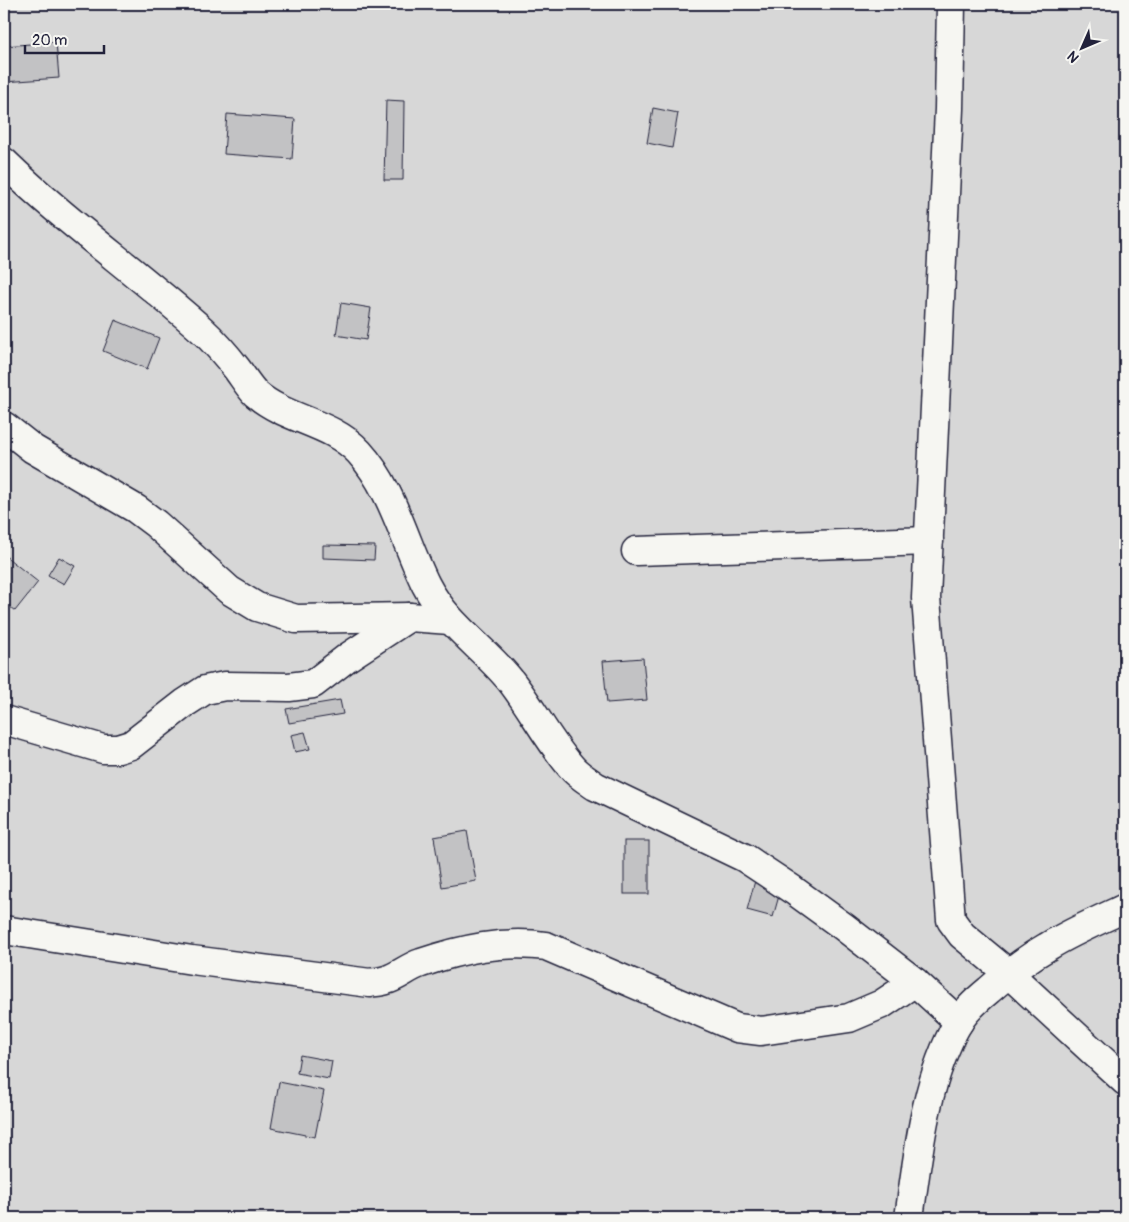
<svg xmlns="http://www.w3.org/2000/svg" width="1129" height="1222" font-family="Pangolin,sans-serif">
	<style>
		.grass { fill: #d7d7d7; stroke: #7c7c89 }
		.building { fill: #c2c2c4; stroke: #22223b }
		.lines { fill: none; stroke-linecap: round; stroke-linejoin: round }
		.minor-casing { stroke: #22223b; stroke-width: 31 }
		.minor { stroke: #f6f6f2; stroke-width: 28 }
	</style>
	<rect width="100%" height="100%" fill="#f6f6f2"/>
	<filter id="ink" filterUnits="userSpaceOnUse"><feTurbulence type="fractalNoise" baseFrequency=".02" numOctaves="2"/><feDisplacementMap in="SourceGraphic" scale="10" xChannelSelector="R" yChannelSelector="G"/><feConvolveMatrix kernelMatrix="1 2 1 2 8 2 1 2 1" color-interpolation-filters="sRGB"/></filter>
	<g filter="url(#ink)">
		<rect class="grass" x="4" y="4" width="1121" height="1214"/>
		<g class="building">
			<path d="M56 42 59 78 4 82V46Z"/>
			<path d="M386 100 404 101 403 180H384Z"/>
			<path d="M653 108 678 113 672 148 647 143Z"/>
			<path d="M227 114 295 119 292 159 224 154Z"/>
			<path d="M341 303 371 308 366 340 336 335Z"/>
			<path d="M115 320 159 338 147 369 103 351Z"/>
			<path d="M323 545 375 546 374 560 323 558Z"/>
			<path d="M4 555 38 582 15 611 4 602Z"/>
			<path d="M59 557 75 566 64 584 48 575Z"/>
			<path d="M643 658 647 700 607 703 603 661Z"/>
			<path d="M340 700 343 714 289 723 286 709Z"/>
			<path d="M305 732 310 749 295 752 291 735Z"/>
			<path d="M467 831 476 881 442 887 434 837Z"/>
			<rect x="624" y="841" width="25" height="53"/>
			<path d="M756 877 782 885 773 917 747 910Z"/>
			<path d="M300 1055 332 1061 329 1079 297 1073Z"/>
			<path d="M279 1082 324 1091 315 1137 271 1128Z"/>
		</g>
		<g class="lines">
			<defs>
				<g id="minor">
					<path d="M951 4 949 109 926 598 951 920 962 935 1008 973 1125 1081"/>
					<path d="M4 162C66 222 137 272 202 330 215 342 227 356 237 369 243 377 249 387 256 394 286 420 331 422 359 452 393 489 404 541 426 585 446 624 483 647 510 680 533 709 549 743 574 770 580 776 588 781 595 786L745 858 793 890 844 927 915 982 959 1022"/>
					<path d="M4 426 33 449 136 509 156 524 229 590 257 607 296 619 409 617 450 620"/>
					<path d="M636 551 929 541"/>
					<path d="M4 720 103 749H118L131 745 185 703 205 690 225 686 289 687 313 684 348 657 409 617"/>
					<path d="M4 930 192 960 370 983C375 982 381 982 386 980 398 977 408 967 421 963 462 949 503 940 546 946L737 1028 761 1031 849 1018 882 1004 915 982"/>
					<path d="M909 1218C918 1155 925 1080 958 1023 965 1011 978 999 989 990 1007 974 1026 959 1047 947 1071 932 1099 920 1125 908"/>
				</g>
			</defs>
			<use href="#minor" class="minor-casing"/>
			<use href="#minor" class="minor"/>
		</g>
	</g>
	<rect width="1129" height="1222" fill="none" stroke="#f6f6f2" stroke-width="20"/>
	<rect x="10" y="10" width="1109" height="1202" fill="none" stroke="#22223b" stroke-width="2" filter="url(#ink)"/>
	<g transform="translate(1082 48) rotate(225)" stroke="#f6f6f2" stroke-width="4" paint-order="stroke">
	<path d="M0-4L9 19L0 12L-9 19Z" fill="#22223b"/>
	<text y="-8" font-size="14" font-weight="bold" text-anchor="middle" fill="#22223b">N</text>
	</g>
	<path d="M25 45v8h79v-8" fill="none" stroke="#22223b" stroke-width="2.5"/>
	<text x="32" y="45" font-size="15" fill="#22223b" stroke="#f6f6f2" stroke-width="4" paint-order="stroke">20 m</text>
</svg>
